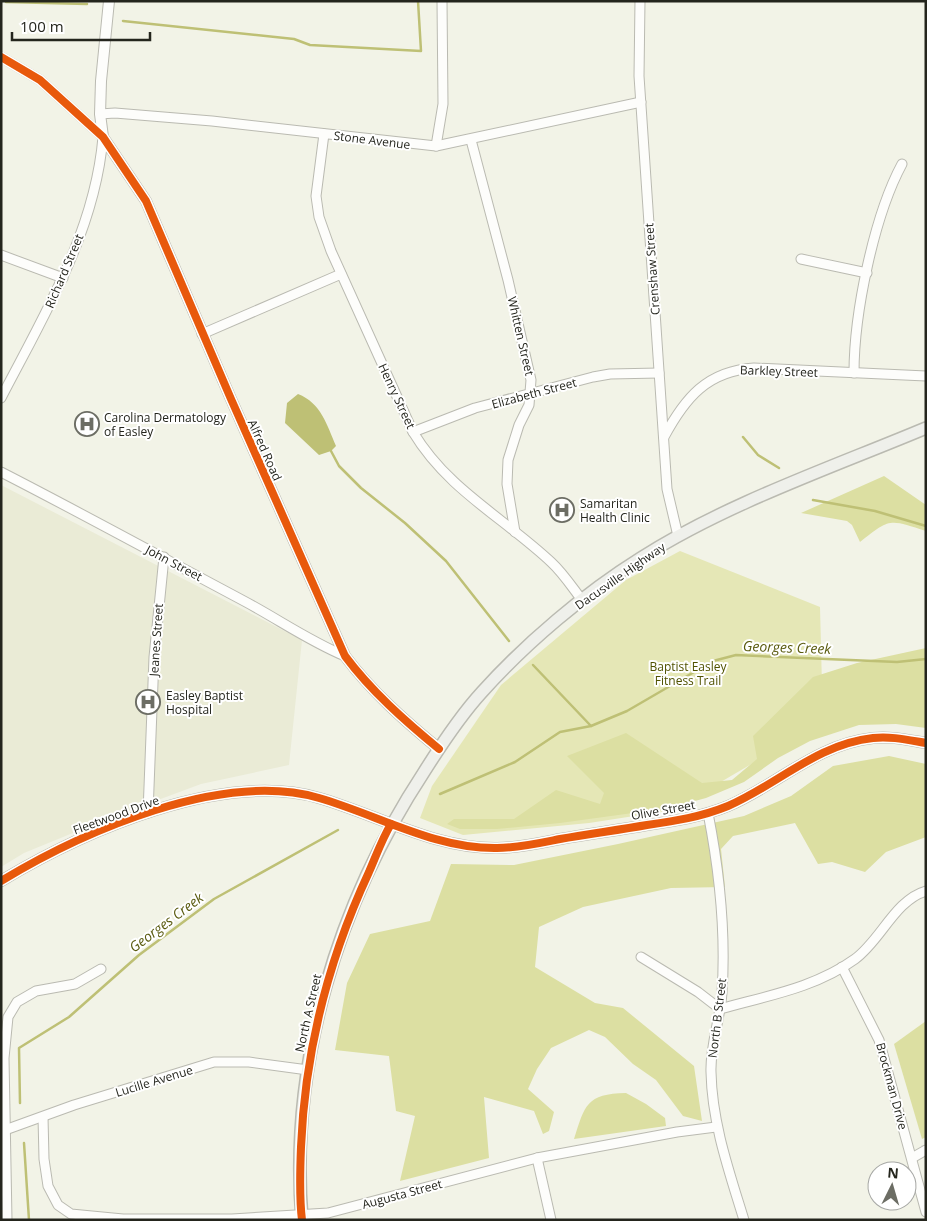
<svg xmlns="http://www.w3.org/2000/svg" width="927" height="1221" font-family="'Open Sans',sans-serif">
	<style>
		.built { fill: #eaebd6 }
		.green { fill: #e5e7b6 }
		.forest { fill: #dcdfa2 }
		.water { fill: #bec075 }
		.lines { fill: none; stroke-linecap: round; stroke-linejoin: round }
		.stream { stroke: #bec075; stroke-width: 2.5 }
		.minor-casing { stroke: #babab1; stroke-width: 11 }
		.tertiary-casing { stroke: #babab1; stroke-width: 12 }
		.secondary-casing { stroke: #babab1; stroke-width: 14 }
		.minor { stroke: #fdfdfb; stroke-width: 9 }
		.tertiary { stroke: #fdfdfb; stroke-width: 10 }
		.secondary { stroke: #eff0eb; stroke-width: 11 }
		.cycleway-casing { stroke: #fff; stroke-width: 11 }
		.cycleway { stroke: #e8590c; stroke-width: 8 }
		.labels { text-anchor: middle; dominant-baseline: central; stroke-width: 4; stroke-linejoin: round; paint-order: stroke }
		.street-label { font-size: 12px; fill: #24251d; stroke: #fff }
		.poi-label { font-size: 12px; fill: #24251d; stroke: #fff; text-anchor: start }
		.park-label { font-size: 12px; fill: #505200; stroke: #fff }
		.water-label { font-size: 14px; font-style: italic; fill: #595a0e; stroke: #fff }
	</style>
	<rect width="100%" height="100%" fill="#f2f3e7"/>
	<path class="built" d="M1 485 302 640 289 765 201 784 107 819 24 853 1 867Z"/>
	<path class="green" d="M680 551 820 607 822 686 777 749 673 810 589 823 463 835 420 818 432 786 501 685 626 580Z"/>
	<g class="forest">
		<path d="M884 476 926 505V531C889 519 890 518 860 542L852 525 847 521 801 513Z"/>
		<path d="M926 648V728L896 724 859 725 810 741 778 758 744 782 706 798 669 808 560 823 497 829H460L447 824 454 819H514L556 790 600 804 604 793 567 756 626 733 702 783 732 780 757 759 753 736 813 677 857 663Z"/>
		<path d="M889 756 926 764V837L886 852 865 872 832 862 818 864 795 823 733 836 721 849 725 887 671 888 583 907 539 927 535 967 595 1003 623 1008 694 1066 702 1121 683 1116 656 1080 633 1064 605 1037 589 1030 551 1048 537 1069 528 1089 554 1112 549 1131 543 1134 534 1111 484 1097 489 1158 400 1181 415 1116 396 1111 389 1056 335 1050 347 983 370 934 430 921 451 864 514 865 618 844 744 816 791 796 833 766Z"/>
		<path d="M926 1021V1137L922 1139 894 1044Z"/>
		<path d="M626 1093 646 1104 665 1118 666 1126 574 1139C585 1105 586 1094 626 1093Z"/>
	</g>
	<path class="water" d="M298 394C321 403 327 425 336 446L331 451 319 455 285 423 287 403Z"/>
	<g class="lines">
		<g class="stream">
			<path d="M6 2 87 4"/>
			<path d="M123 21 294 39 310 45 421 51 418 1"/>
			<path d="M743 437 758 455 779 468"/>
			<path d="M331 451 339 466 361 488 405 523 446 561 509 641"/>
			<path d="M813 500 875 511 926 526"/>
			<path d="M533 665 591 726"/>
			<path d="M440 794 515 762 560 732 591 726 627 711 713 661 736 655 897 662 926 659"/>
			<path d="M20 1103 19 1048 69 1017 139 955 214 899 338 830"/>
			<path d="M24 1143 29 1220"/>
		</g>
		<defs>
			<g id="minor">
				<path d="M640 1 639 76 667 489 678 536"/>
				<path d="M1 57 40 80 103 137C95 232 44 315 1 398"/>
				<path d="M100 114 115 113 212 121 436 146 641 102"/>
				<path d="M324 134 316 196 319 217 331 251 413 432C448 490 503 517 551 562 563 573 572 587 582 600"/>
				<path d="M471 140 508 280 531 380 529 405 519 425 508 460 507 484 515 532"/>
				<path d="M436 146 443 104 442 1"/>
				<path d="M1 255 63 278"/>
				<path d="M801 259 867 273"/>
				<path d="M202 334 341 274"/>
				<path d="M854 373C854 313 874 216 902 164"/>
				<path d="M413 432 475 408 593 377 610 374 659 373"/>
				<path d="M664 437C685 398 707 371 754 368L926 376"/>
				<path d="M1 472C83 514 163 558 244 601 278 619 309 641 345 656"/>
				<path d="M148 813 154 657 164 557"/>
				<path d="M708 813C720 874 726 932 722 993 720 1020 710 1046 711 1072 712 1123 729 1171 744 1220"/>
				<path d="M641 957 698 992 720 1009C766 996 815 988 855 959 881 940 895 900 926 891"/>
				<path d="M842 967 879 1040 926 1212"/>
				<path d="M43 1117 44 1159 48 1186 58 1205 71 1214 123 1219H232L328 1213 537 1158 677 1132 716 1127"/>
				<path d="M5 1130 74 1105 214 1062H249L308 1070"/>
				<path d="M537 1158 551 1220"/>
				<path d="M912 1158 926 1150"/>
				<path d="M7 1220 4 1058 8 1017 17 1002 36 991 75 984 101 969"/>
			</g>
			<g id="tertiary">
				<path d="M109 1 101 81 100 114 103 137 146 201 231 399 345 656C371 691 405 721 439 749"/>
				<path d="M1 881C84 831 222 770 319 798 378 815 435 849 497 848 518 848 540 843 560 839 589 834 618 830 647 825 675 821 701 817 728 806 777 785 817 744 873 738 891 736 908 740 926 743"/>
			</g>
			<path id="secondary" d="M302 1220C289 1062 338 903 424 772 441 745 460 716 482 692 526 643 585 593 641 558 725 504 833 467 926 428"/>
		</defs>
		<use href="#minor" class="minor-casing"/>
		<use href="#tertiary" class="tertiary-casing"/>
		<use href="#secondary" class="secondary-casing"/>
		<use href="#minor" class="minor"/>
		<use href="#tertiary" class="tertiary"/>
		<use href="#secondary" class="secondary"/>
		<defs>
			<g id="cycleway">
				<path d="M1 57 40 80 103 137 146 201 231 399 345 656C371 691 405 721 439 749"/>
				<path d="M1 881C84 831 222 770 319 798 378 815 435 849 497 848 518 848 540 843 560 839 589 834 618 830 647 825 675 821 701 817 728 806 777 785 817 744 873 738 891 736 908 740 926 743"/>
				<path d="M302 1220C299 1196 300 1171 301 1147 305 1050 328 960 369 872 376 856 382 839 391 824"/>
			</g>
		</defs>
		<use href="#cycleway" class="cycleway-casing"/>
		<use href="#cycleway" class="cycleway"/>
	</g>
	<defs>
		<symbol id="hospital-ring" viewBox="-11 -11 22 22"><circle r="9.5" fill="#fff" stroke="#6c6d64" stroke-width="1.5"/><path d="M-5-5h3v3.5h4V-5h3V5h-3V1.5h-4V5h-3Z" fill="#6c6d64"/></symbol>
	</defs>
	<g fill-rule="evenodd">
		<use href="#hospital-ring" x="73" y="410" width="28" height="28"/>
		<use href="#hospital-ring" x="548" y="496" width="28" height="28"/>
		<use href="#hospital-ring" x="134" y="688" width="28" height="28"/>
	</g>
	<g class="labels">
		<g class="street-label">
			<text transform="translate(372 140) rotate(7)">Stone Avenue</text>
			<text transform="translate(652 269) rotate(-94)">Crenshaw Street</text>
			<text transform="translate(64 271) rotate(-67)">Richard Street</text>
			<text transform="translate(521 336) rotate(77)">Whitten Street</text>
			<text transform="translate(779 371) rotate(2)">Barkley Street</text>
			<text transform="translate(534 393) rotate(-15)">Elizabeth Street</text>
			<text transform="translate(397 396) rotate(65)">Henry Street</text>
			<text transform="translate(265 450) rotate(66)">Alfred Road</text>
			<text transform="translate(174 563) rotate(28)">John Street</text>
			<text transform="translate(620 576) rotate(-35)">Dacusville Highway</text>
			<text transform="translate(156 640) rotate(-86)">Jeanes Street</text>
			<text transform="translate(663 810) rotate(-10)">Olive Street</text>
			<text transform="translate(116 815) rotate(-20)">Fleetwood Drive</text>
			<text transform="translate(308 1013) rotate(-77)">North A Street</text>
			<text transform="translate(717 1018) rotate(-83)">North B Street</text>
			<text transform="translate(154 1081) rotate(-17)">Lucille Avenue</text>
			<text transform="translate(892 1086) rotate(75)">Brockman Drive</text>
			<text transform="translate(402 1194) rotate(-15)">Augusta Street</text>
		</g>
		<g class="poi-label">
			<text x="104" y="417">Carolina Dermatology<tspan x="104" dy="14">of Easley</tspan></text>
			<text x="580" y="503">Samaritan<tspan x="580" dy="14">Health Clinic</tspan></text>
			<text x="166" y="695">Easley Baptist<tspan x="166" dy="14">Hospital</tspan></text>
		</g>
		<g class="park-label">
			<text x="688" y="666">Baptist Easley<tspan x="688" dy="14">Fitness Trail</tspan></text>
		</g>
		<g class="water-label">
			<text transform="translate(787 647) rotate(2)">Georges Creek</text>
			<text transform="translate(166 922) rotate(-37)">Georges Creek</text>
		</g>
	</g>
	<rect width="927" height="1221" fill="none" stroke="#24251d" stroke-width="5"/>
	<g transform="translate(892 1186) rotate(5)"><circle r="24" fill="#ffffff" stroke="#a7a8a5"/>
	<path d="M0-4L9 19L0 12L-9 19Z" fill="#6c6d64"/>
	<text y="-8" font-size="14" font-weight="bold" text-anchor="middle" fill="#24251d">N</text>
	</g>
	<path d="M12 32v8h138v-8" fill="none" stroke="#24251d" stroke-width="2.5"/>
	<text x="20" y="32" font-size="15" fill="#24251d" stroke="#ffffff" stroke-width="4" paint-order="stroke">100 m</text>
</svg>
